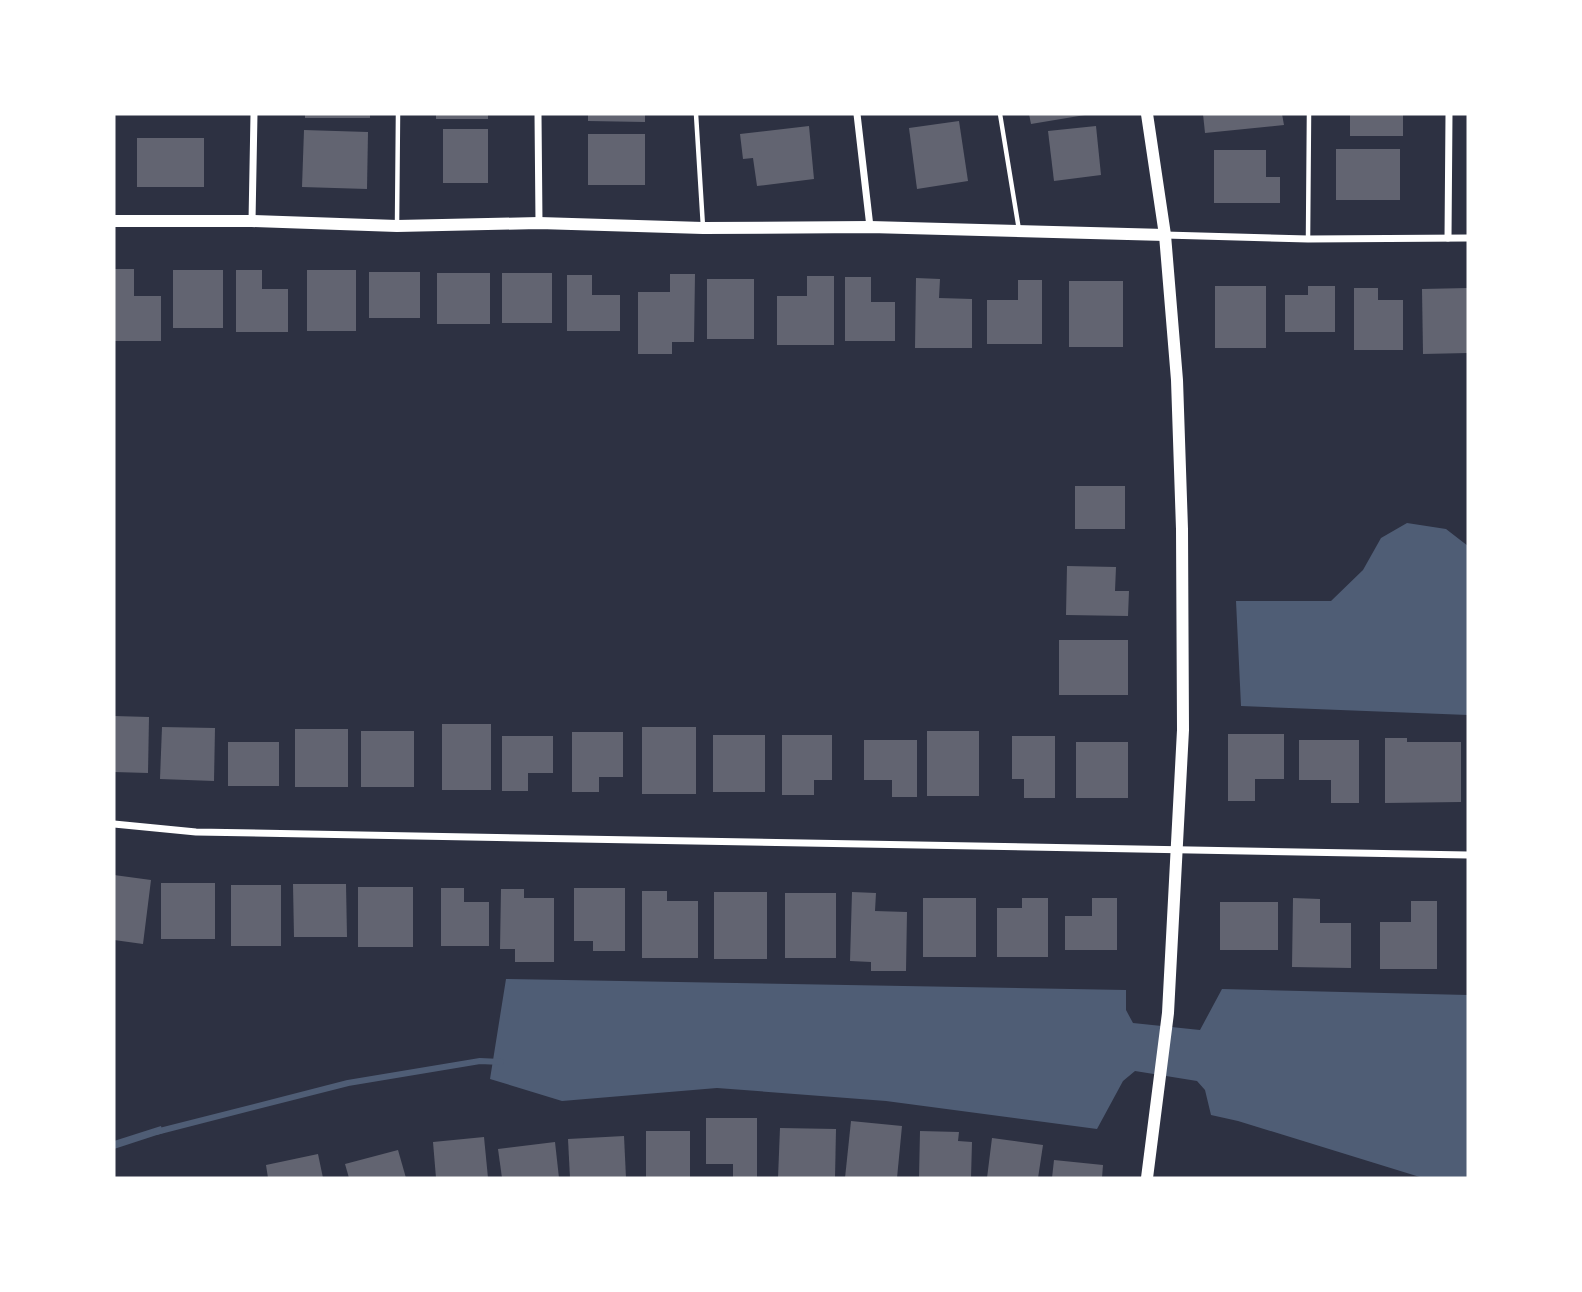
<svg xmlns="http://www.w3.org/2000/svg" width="1582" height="1292" font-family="'Fira Sans Condensed',sans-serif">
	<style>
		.water { fill: #4f5d75 }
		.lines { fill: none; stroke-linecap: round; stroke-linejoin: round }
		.stream { stroke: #4f5d75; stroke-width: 6 }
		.building { fill: #626471 }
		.service { stroke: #fff; stroke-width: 4.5 }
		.minor { stroke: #fff; stroke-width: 7 }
		.tertiary { stroke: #fff; stroke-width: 12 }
	</style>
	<rect width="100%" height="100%" fill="#2d3142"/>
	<g class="water">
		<path d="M1407 523 1446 529 1468 546V715L1241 706 1236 601H1331L1363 570 1381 538Z"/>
		<path d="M506 979 1126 990V1010L1133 1023 1200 1030 1222 989 1468 995V1178H1423L1238 1121 1211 1115 1205 1090 1197 1081 1135 1071 1123 1081 1097 1129 886 1101 717 1088 562 1101 490 1079Z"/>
		<path d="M161 1126 163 1133 114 1149V1141Z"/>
	</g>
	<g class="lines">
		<path class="stream" d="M156 1132 348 1083 480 1061 501 1062"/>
	</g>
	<g class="building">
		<rect x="305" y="114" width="65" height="4"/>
		<rect x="436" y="114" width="52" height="5"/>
		<path d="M588 114H645V122L588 121Z"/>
		<path d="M1029 114H1085V115L1031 124Z"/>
		<path d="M1203 114H1282L1284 125 1205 133Z"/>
		<rect x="1350" y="114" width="53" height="22"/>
		<path d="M959 121 968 181 917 189 909 128Z"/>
		<path d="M809 126 814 179 757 186 753 158 743 159 740 134Z"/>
		<path d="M1096 126 1101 175 1054 181 1048 131Z"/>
		<rect x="443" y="129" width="45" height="54"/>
		<path d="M304 130 368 132 367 189 302 187Z"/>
		<rect x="588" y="134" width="57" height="51"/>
		<rect x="137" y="138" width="67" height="49"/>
		<rect x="1336" y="149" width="64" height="51"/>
		<path d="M1214 150H1266V177H1280V203H1214Z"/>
		<path d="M114 269H134V296H161V341H114Z"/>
		<rect x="173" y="270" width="50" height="58"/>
		<path d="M236 270H262V289H288V332H236Z"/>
		<rect x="307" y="270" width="49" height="61"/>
		<rect x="369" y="272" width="51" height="46"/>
		<rect x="437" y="273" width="53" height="51"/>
		<rect x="502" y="273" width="50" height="50"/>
		<path d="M670 274H695L694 342H672V354H638V292H670Z"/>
		<path d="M567 275H592V295H620V331H567Z"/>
		<path d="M807 276H834V345H777V296H807Z"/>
		<path d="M845 277H871V302H895V341H845Z"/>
		<path d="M916 278 940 279 939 298 972 299V348H915Z"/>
		<rect x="707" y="279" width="47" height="60"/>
		<path d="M1018 280H1042V344H987V300H1018Z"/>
		<rect x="1069" y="281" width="54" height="66"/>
		<rect x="1215" y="286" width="51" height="62"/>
		<path d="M1308 286H1335V332H1285V295H1308Z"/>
		<path d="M1354 288H1378V300H1403V350H1354Z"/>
		<path d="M1468 288V353L1423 354 1422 289Z"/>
		<rect x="1075" y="486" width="50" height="43"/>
		<path d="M1067 566 1116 567 1115 591H1129L1128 616 1066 615Z"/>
		<rect x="1059" y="640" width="69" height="55"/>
		<path d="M114 716 149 717 148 773 114 772Z"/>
		<rect x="442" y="724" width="49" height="66"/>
		<path d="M162 727 215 728 214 781 160 779Z"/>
		<rect x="642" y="727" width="54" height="67"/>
		<rect x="295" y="729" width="53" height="58"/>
		<rect x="361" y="731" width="53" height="56"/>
		<rect x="927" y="731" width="52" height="65"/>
		<path d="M572 732H623V777H599V792H572Z"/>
		<path d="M1228 734H1284V779H1255V801H1228Z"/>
		<rect x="713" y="735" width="52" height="57"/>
		<path d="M782 735H832V780H814V795H782Z"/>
		<path d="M502 736H553V773H528V791H502Z"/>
		<path d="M1012 736H1055V798H1024V779H1012Z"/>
		<path d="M1385 738H1407V742H1461V802L1385 803Z"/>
		<path d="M864 740H917V797H892V780H864Z"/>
		<path d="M1299 740H1359V803H1331V780H1299Z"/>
		<rect x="228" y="742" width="51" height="44"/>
		<rect x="1076" y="742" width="52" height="56"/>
		<path d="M114 875 151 880 143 944 114 940Z"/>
		<rect x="161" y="883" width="54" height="56"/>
		<path d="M293 884H346L347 937H294Z"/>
		<rect x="231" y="885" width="50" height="61"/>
		<rect x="358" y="887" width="55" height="60"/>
		<path d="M441 888H464V902H489V946H441Z"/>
		<path d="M574 888H625V951H593V941H574Z"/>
		<path d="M501 889H524V898H554V962H515V949H500Z"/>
		<path d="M642 891H667V901H698V958H642Z"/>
		<rect x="714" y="892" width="53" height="67"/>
		<path d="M852 892 876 893 875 911 907 912 906 971H871V962L850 961Z"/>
		<rect x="785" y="893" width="51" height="65"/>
		<rect x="923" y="898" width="53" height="59"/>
		<path d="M1022 898H1048V957H997V908H1022Z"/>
		<path d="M1092 898H1117V950H1065V916H1092Z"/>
		<path d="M1293 898 1320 899V923H1351V968L1292 967Z"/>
		<path d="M1411 901H1437V969H1380V922H1411Z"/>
		<rect x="1220" y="902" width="58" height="48"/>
		<path d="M706 1118H757V1178H733V1164H706Z"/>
		<path d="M851 1121 902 1126 897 1178H845Z"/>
		<path d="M780 1128 836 1129 835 1178H778Z"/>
		<rect x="646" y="1131" width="44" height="47"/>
		<path d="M920 1131 959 1132 958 1141 972 1142 971 1178H919Z"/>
		<path d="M624 1136 626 1178H570L568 1139Z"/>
		<path d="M484 1137 488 1178H436L433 1142Z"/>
		<path d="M992 1138 1043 1145 1038 1178H987Z"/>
		<path d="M555 1142 559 1178H502L498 1149Z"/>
		<path d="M398 1150 406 1178H349L345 1164Z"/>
		<path d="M318 1154 323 1178H268L266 1165Z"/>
		<path d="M1054 1160 1103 1165 1102 1178H1052Z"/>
	</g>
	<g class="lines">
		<g class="service">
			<path d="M696 114 703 227"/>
			<path d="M1000 114 1019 230"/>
			<path d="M397 225 398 114"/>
			<path d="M1308 239 1309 114"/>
		</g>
		<g class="minor">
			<path d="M538 114 539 223"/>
			<path d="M857 114 870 227"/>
			<path d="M252 221 254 114"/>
			<path d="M1165 235 1308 239 1468 238"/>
			<path d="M1448 238 1449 114"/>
			<path d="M114 824 196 832 1468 855"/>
		</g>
		<g class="tertiary">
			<path d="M114 221H252L397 226 539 223 703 228 870 227 1165 235"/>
			<path d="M1147 1178 1168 1013 1183 730 1182 529 1177 380 1165 235 1147 114"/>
		</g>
	</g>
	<rect width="1582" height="1292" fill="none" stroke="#ffffff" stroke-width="231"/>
</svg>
